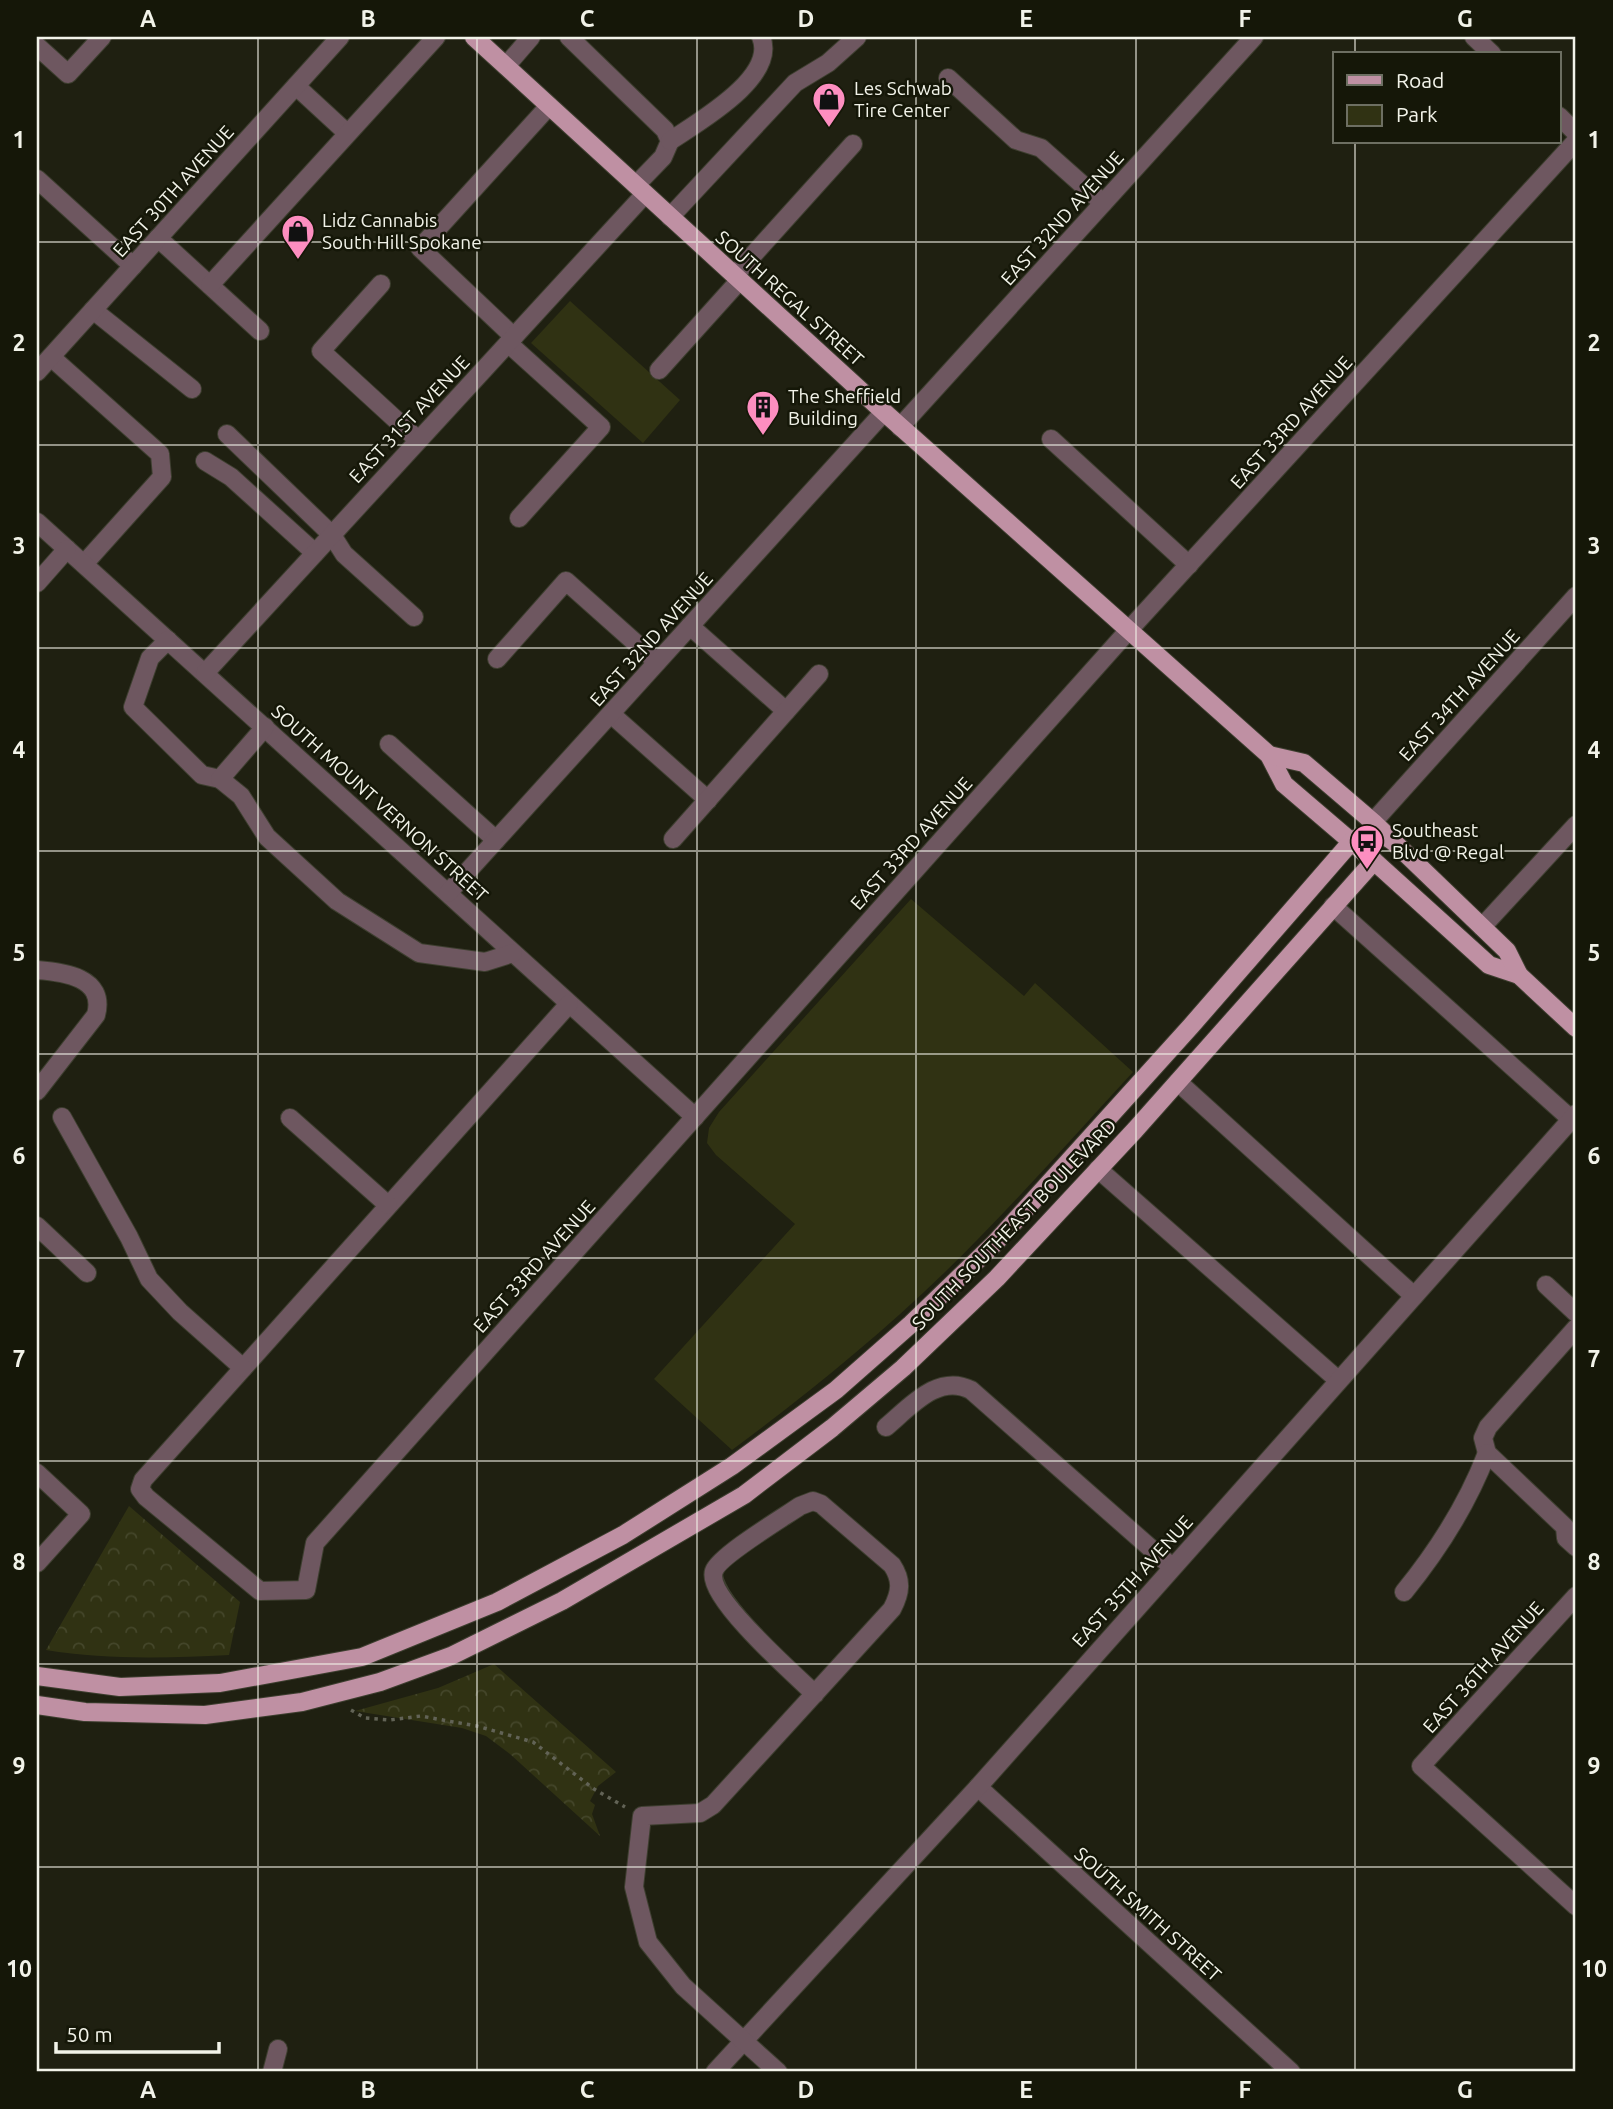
<svg xmlns="http://www.w3.org/2000/svg" width="1613" height="2109" font-family="Ubuntu,sans-serif">
	<style>
		.green { fill: #303213 }
		.forest { fill: url(#forest-crowns) }
		.lines { fill: none; stroke-linecap: round; stroke-linejoin: round }
		.minor-casing { stroke: #3d3e2f; stroke-width: 20 }
		.major-casing { stroke: #3d3e2f; stroke-width: 20 }
		.path { stroke: #626356; stroke-width: 3.5; stroke-dasharray: 3.5 5; stroke-linecap: butt }
		.minor { stroke: #6e5760; stroke-width: 18 }
		.major { stroke: #bf90a3; stroke-width: 18 }
		.grid { fill: none; stroke: #f2f3e9; stroke-width: 2; stroke-opacity: 0.55 }
		.labels { text-anchor: middle; dominant-baseline: central; stroke-width: 5; stroke-linejoin: round; paint-order: stroke }
		.poi-label { font-size: 19px; fill: #f2f3e9; stroke: #151708; text-anchor: start }
		.street-label { font-size: 19px; fill: #f2f3e9; stroke: #151708 }
		.neatline { fill: none; stroke: #f2f3e9; stroke-width: 2.5 }
		.grid-label { font-size: 23px; text-anchor: middle; font-weight: bold; fill: #f2f3e9 }
	</style>
	<defs>
		<pattern id="forest-crowns" width="20" height="18" patternUnits="userSpaceOnUse" patternTransform="scale(1.75)"><rect width="20" height="18" fill="#303213"/><path d="M2 6a3 3 0 1 1 6 0M12 15a3 3 0 1 1 6 0" fill="none" stroke="#44462a"/></pattern>
	</defs>
	<rect width="100%" height="100%" fill="#1f2011"/>
	<g class="green">
		<path d="M570 301 680 400 643 443 531 343Z"/>
		<path d="M911 899 1024 996 1035 983 1133 1072C1071 1139 1010 1209 944 1273 878 1337 806 1395 732 1450L654 1379 795 1224 716 1155 707 1143 709 1128 719 1112Z"/>
	</g>
	<g class="forest">
		<path d="M129 1506 240 1602 229 1655C167 1658 107 1660 46 1650Z"/>
		<path d="M494 1664 616 1772 598 1786 590 1801 595 1805 592 1814 600 1836 510 1754 486 1736 462 1728 355 1711 438 1688Z"/>
	</g>
	<g class="lines">
		<defs>
			<g id="minor">
				<path d="M569 37 665 130 670 141 663 157 636 185"/>
				<path d="M1474 37 1492 54"/>
				<path d="M37 46 68 74 102 37"/>
				<path d="M506 66 531 37"/>
				<path d="M948 78 1016 140 1041 148 1103 203"/>
				<path d="M296 86 347 133"/>
				<path d="M1559 116 1576 133"/>
				<path d="M670 141C698 122 778 77 761 37"/>
				<path d="M37 179 133 266"/>
				<path d="M670 217 795 83 828 63 857 37"/>
				<path d="M158 238 260 331"/>
				<path d="M735 275 853 144"/>
				<path d="M381 284 321 351 418 440"/>
				<path d="M210 285 436 37"/>
				<path d="M93 310 192 389"/>
				<path d="M514 337 420 248 549 106"/>
				<path d="M508 343 601 427 519 518"/>
				<path d="M51 357 160 454 162 477 84 564"/>
				<path d="M659 370 740 280"/>
				<path d="M37 372 340 37"/>
				<path d="M900 427 1254 37"/>
				<path d="M227 434 332 535 344 554 414 617"/>
				<path d="M1051 439 1189 565"/>
				<path d="M205 461 231 477 315 553"/>
				<path d="M37 522 695 1117"/>
				<path d="M37 583 67 549"/>
				<path d="M690 626 786 711"/>
				<path d="M168 640 150 658 133 707 202 775 220 779"/>
				<path d="M497 659 566 581 657 662"/>
				<path d="M205 673 645 194"/>
				<path d="M611 714 708 800"/>
				<path d="M265 727 220 779 241 796 267 837 337 901 419 953 485 962 513 953"/>
				<path d="M389 744 496 840"/>
				<path d="M1373 822 1576 596"/>
				<path d="M673 839 819 674"/>
				<path d="M448 893 884 412"/>
				<path d="M1333 906 1572 1120"/>
				<path d="M1482 927 1576 825"/>
				<path d="M37 970C63 972 106 977 96 1015L37 1091"/>
				<path d="M569 1004 143 1480 140 1489 146 1497 260 1591 306 1590 315 1543 1128 631 1576 141"/>
				<path d="M1178 1082 1414 1296"/>
				<path d="M62 1117 129 1237 149 1279 180 1312 243 1368"/>
				<path d="M290 1118 388 1205"/>
				<path d="M1098 1169 1338 1380"/>
				<path d="M37 1226 87 1273"/>
				<path d="M1546 1285 1576 1313"/>
				<path d="M1576 1328 1488 1427 1483 1438 1487 1453 1565 1527 1566 1538 1576 1547"/>
				<path d="M886 1427C910 1407 938 1373 971 1390L1172 1567"/>
				<path d="M37 1473 81 1514 37 1563"/>
				<path d="M1404 1592C1439 1549 1467 1505 1487 1453"/>
				<path d="M1576 1596 1421 1766 1576 1906"/>
				<path d="M978 1787 1291 2072"/>
				<path d="M272 2072 278 2049"/>
				<path d="M715 2072 978 1787 1576 1114"/>
				<path d="M778 2072 683 1986 648 1942 634 1887 642 1816 700 1813 713 1805 892 1609C901 1592 902 1580 892 1565L821 1504 813 1501 800 1506C784 1517 719 1556 714 1571 705 1596 796 1676 815 1694"/>
			</g>
			<g id="major">
				<path d="M474 37 884 412 1269 755 1284 784 1374 861 1489 965 1519 975"/>
				<path d="M1269 755 1304 763 1373 822 1507 951 1519 975 1576 1028"/>
				<path d="M37 1676 120 1687 220 1683 362 1657 497 1602 623 1535 732 1466 836 1390 911 1324 995 1243 1191 1026 1352 841C1366 832 1378 832 1393 841"/>
				<path d="M37 1705 85 1712 205 1715 302 1702 380 1682 451 1656 562 1601 744 1495 832 1428 903 1368 997 1278 1135 1130 1374 861"/>
			</g>
		</defs>
		<use href="#minor" class="minor-casing"/>
		<use href="#major" class="major-casing"/>
		<path class="path" d="M351 1710 365 1718 390 1720 421 1716 448 1721 477 1726 533 1742 594 1789 625 1807"/>
		<use href="#minor" class="minor"/>
		<use href="#major" class="major"/>
	</g>
	<path class="grid" d="M258 37V2072M477 37V2072M697 37V2072M916 37V2072M1136 37V2072M1355 37V54M1355 142V2072M37 242H1576M37 445H1576M37 648H1576M37 851H1576M37 1054H1576M37 1258H1576M37 1461H1576M37 1664H1576M37 1867H1576"/>
	<defs>
		<symbol id="shop-pin" viewBox="-11 -11 22 30"><path d="M0 17L-7.5 6A9.5 9.5 0 1 1 7.5 6Z" fill="#fd8ec0" stroke="#151708"/><path d="M-5-2.5h2.3a2.7 3.5 0 0 1 5.4 0H5L5.5 6h-11ZM-1.5-2.5h3a1.5 2.3 0 0 0-3 0Z" fill="#111"/></symbol>
		<symbol id="building-pin" viewBox="-11 -11 22 30"><path d="M0 17L-7.5 6A9.5 9.5 0 1 1 7.5 6Z" fill="#fd8ec0" stroke="#151708"/><path d="M-4-6H4V6H1V3H-1V6H-4ZM-2.5-4.3h1.7v1.8h-1.7ZM.8-4.3h1.7v1.8H.8ZM-2.5-1h1.7V.8h-1.7ZM.8-1h1.7V.8H.8Z" fill="#111"/></symbol>
		<symbol id="bus-pin" viewBox="-11 -11 22 30"><path d="M0 17L-7.5 6A9.5 9.5 0 1 1 7.5 6Z" fill="#fd8ec0" stroke="#151708"/><path d="M-5-6H5V4H4V6H2V4H-2V6H-4V4H-5ZM-3.5-4V0h7V-4ZM-3.5 1.2v1.5H-2V1.2ZM2 1.2v1.5H3.5V1.2Z" fill="#111"/></symbol>
	</defs>
	<g fill-rule="evenodd">
		<use href="#shop-pin" x="810" y="80" width="38" height="52"/>
		<use href="#shop-pin" x="279" y="212" width="38" height="52"/>
		<use href="#building-pin" x="744" y="388" width="38" height="52"/>
		<use href="#bus-pin" x="1348" y="822" width="38" height="52"/>
	</g>
	<g class="labels">
		<g class="poi-label">
			<text x="854" y="88">Les Schwab<tspan x="854" dy="22">Tire Center</tspan></text>
			<text x="322" y="220">Lidz Cannabis<tspan x="322" dy="22">South Hill Spokane</tspan></text>
			<text x="788" y="396">The Sheffield<tspan x="788" dy="22">Building</tspan></text>
			<text x="1392" y="830">Southeast<tspan x="1392" dy="22">Blvd @ Regal</tspan></text>
		</g>
		<g class="street-label">
			<text transform="translate(173 191) rotate(-48)">EAST 30TH AVENUE</text>
			<text transform="translate(1062 218) rotate(-48)">EAST 32ND AVENUE</text>
			<text transform="translate(790 298) rotate(42)">SOUTH REGAL STREET</text>
			<text transform="translate(409 419) rotate(-47)">EAST 31ST AVENUE</text>
			<text transform="translate(1291 422) rotate(-48)">EAST 33RD AVENUE</text>
			<text transform="translate(651 639) rotate(-48)">EAST 32ND AVENUE</text>
			<text transform="translate(1459 695) rotate(-48)">EAST 34TH AVENUE</text>
			<text transform="translate(380 803) rotate(42)">SOUTH MOUNT VERNON STREET</text>
			<text transform="translate(911 843) rotate(-48)">EAST 33RD AVENUE</text>
			<text transform="translate(1014 1224) rotate(-46)">SOUTH SOUTHEAST BOULEVARD</text>
			<text transform="translate(534 1266) rotate(-48)">EAST 33RD AVENUE</text>
			<text transform="translate(1132 1581) rotate(-48)">EAST 35TH AVENUE</text>
			<text transform="translate(1483 1667) rotate(-48)">EAST 36TH AVENUE</text>
			<text transform="translate(1148 1914) rotate(42)">SOUTH SMITH STREET</text>
		</g>
	</g>
	<rect width="1613" height="2109" fill="none" stroke="#151708" stroke-width="77"/>
	<rect x="1333" y="52" width="228" height="91" fill="#151708" stroke="#6d6f62" stroke-width="2"/>
	<rect x="1347" y="75" width="35" height="10" fill="#bf90a3" stroke="#6d6f62" stroke-width="2"/>
	<text x="1396" y="88" font-size="21" fill="#f2f3e9">Road</text>
	<rect x="1347" y="105" width="35" height="21" fill="#303213" stroke="#6d6f62" stroke-width="2"/>
	<text x="1396" y="122" font-size="21" fill="#f2f3e9">Park</text>
	<path d="M56 2042v10h163v-10" fill="none" stroke="#f2f3e9" stroke-width="3.5"/>
	<text x="66" y="2042" font-size="21" fill="#f2f3e9" stroke="#151708" stroke-width="5" paint-order="stroke">50 m</text>
	<rect x="38" y="38" width="1536" height="2032" class="neatline"/>
	<g class="grid-label">
		<text x="148" y="27">A</text>
		<text x="368" y="27">B</text>
		<text x="587" y="27">C</text>
		<text x="806" y="27">D</text>
		<text x="1026" y="27">E</text>
		<text x="1245" y="27">F</text>
		<text x="1465" y="27">G</text>
		<text x="19" y="148">1</text>
		<text x="1594" y="148">1</text>
		<text x="19" y="351">2</text>
		<text x="1594" y="351">2</text>
		<text x="19" y="554">3</text>
		<text x="1594" y="554">3</text>
		<text x="19" y="758">4</text>
		<text x="1594" y="758">4</text>
		<text x="19" y="961">5</text>
		<text x="1594" y="961">5</text>
		<text x="19" y="1164">6</text>
		<text x="1594" y="1164">6</text>
		<text x="19" y="1367">7</text>
		<text x="1594" y="1367">7</text>
		<text x="19" y="1570">8</text>
		<text x="1594" y="1570">8</text>
		<text x="19" y="1774">9</text>
		<text x="1594" y="1774">9</text>
		<text x="19" y="1977">10</text>
		<text x="1594" y="1977">10</text>
		<text x="148" y="2098">A</text>
		<text x="368" y="2098">B</text>
		<text x="587" y="2098">C</text>
		<text x="806" y="2098">D</text>
		<text x="1026" y="2098">E</text>
		<text x="1245" y="2098">F</text>
		<text x="1465" y="2098">G</text>
	</g>
</svg>
